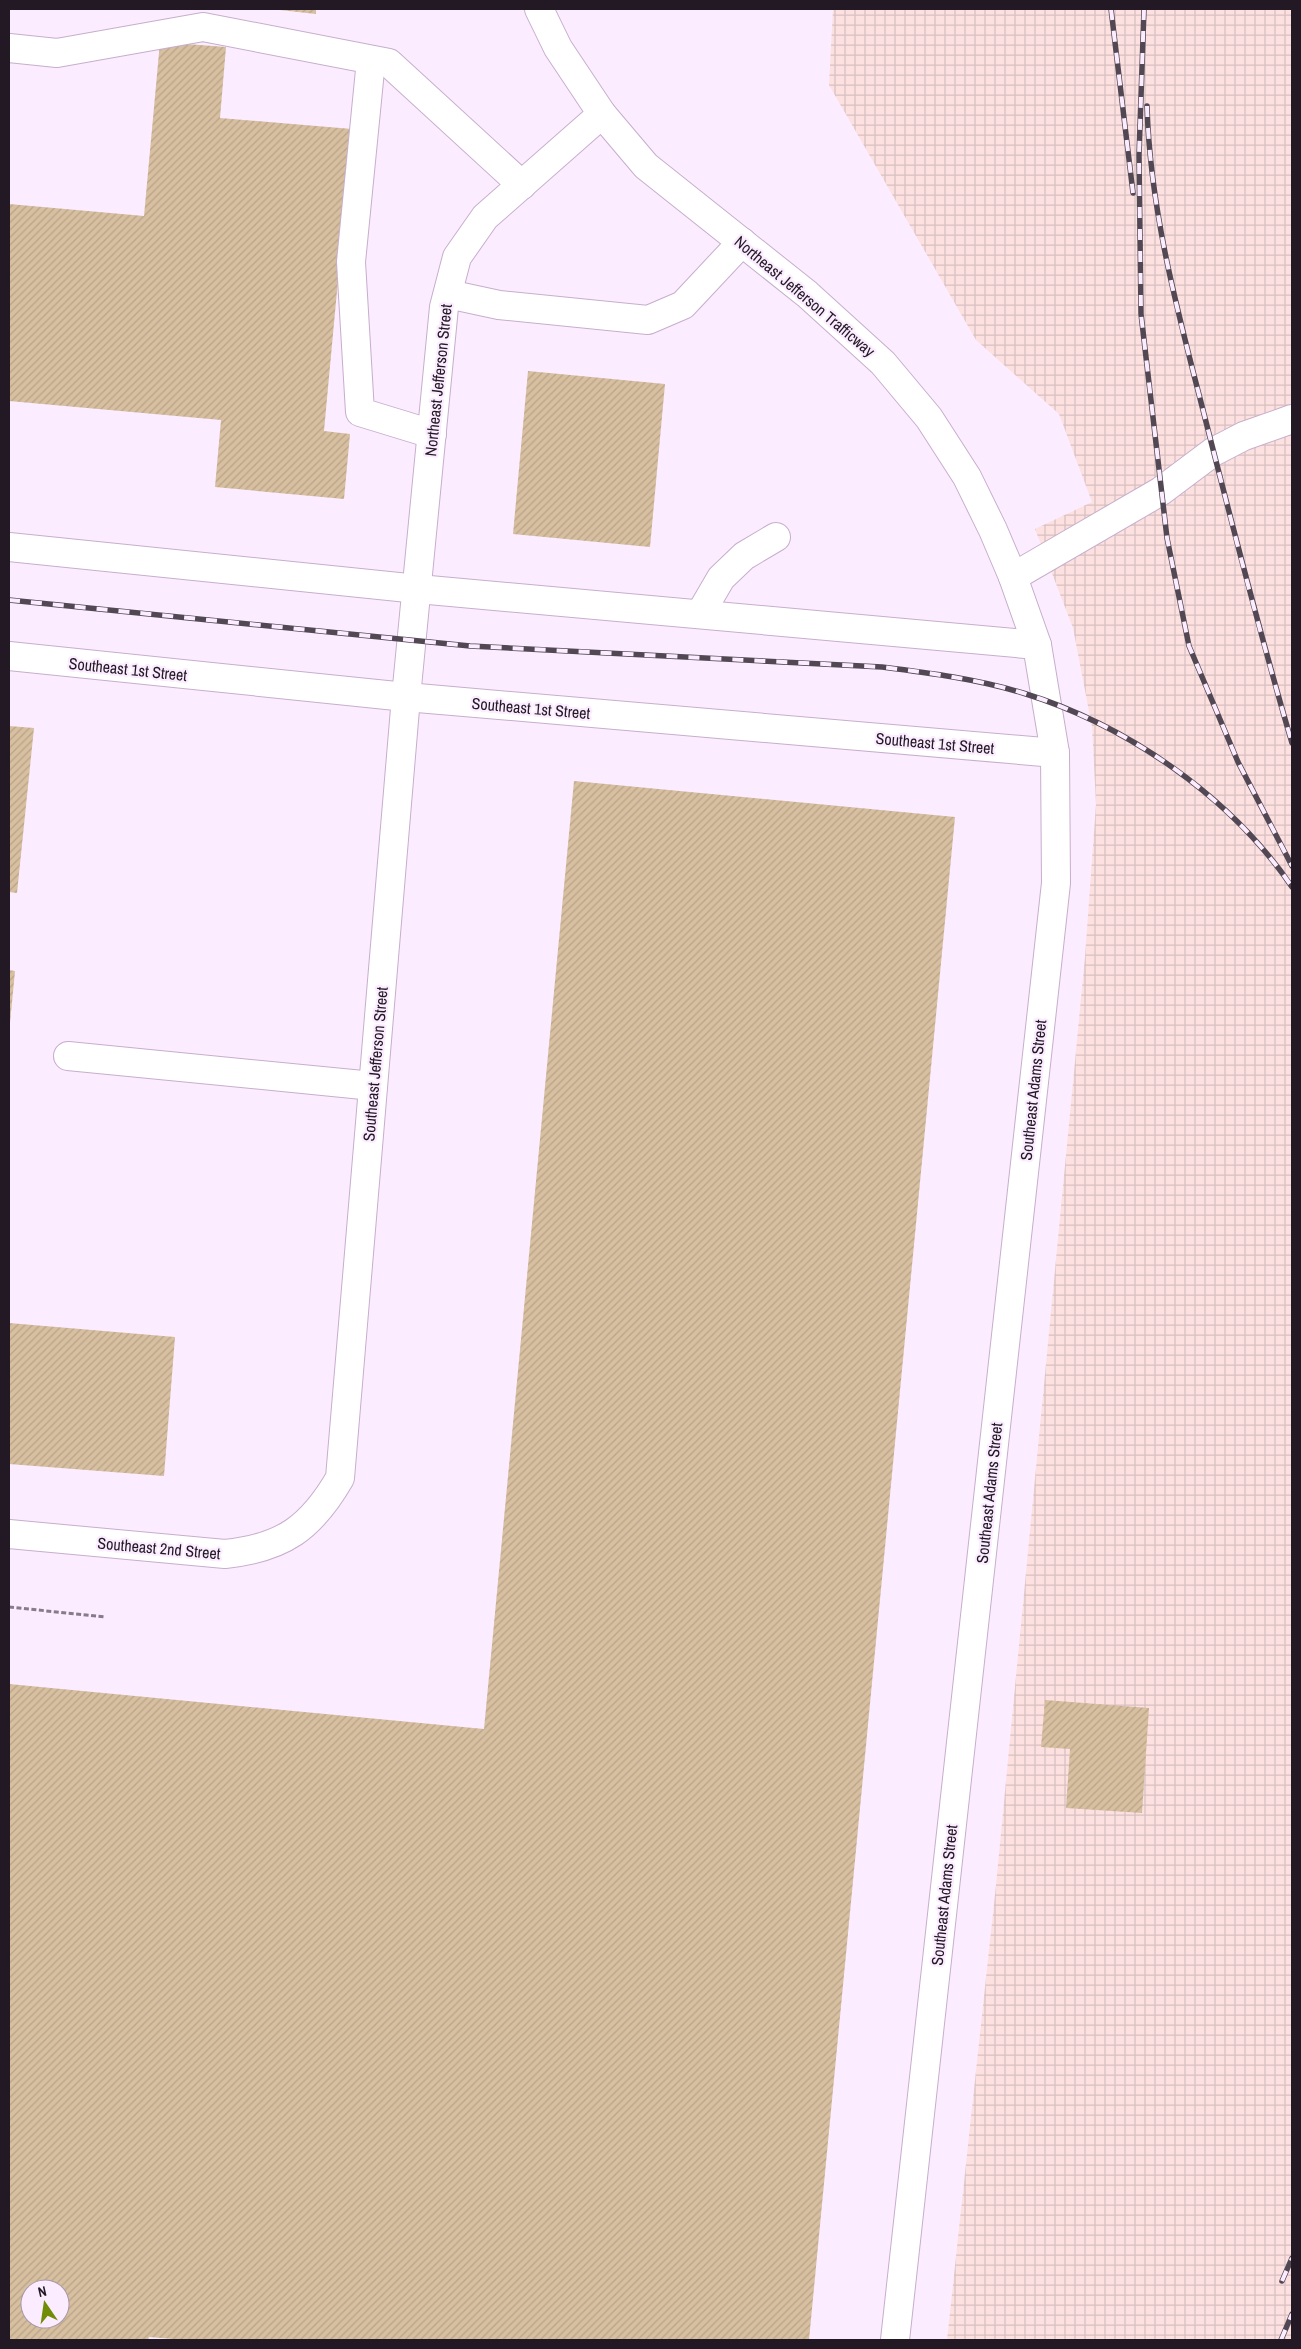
<svg xmlns="http://www.w3.org/2000/svg" width="1301" height="2349" font-family="'Archivo Narrow',sans-serif">
	<style>
		.industrial { fill: url(#industrial-grid) }
		.building { fill: url(#building-hatch); fill-rule: evenodd }
		.lines { fill: none; stroke-linecap: round; stroke-linejoin: round }
		.minor-casing { stroke: #c7aecc; stroke-width: 30 }
		.path { stroke: #877b8a; stroke-width: 3; stroke-dasharray: 5 2.5; stroke-linecap: butt }
		.minor { stroke: #fff; stroke-width: 28 }
		.rail-casing { stroke: #524854; stroke-width: 5.5 }
		.rail { stroke: #fcecff; stroke-width: 4; stroke-dasharray: 11; stroke-linecap: butt }
		.labels { text-anchor: middle; dominant-baseline: central; stroke-width: 4.5; stroke-linejoin: round; paint-order: stroke }
		.street-label { font-size: 16px; fill: #221924; stroke: #fcecff }
	</style>
	<defs>
		<pattern id="industrial-grid" width="8" height="8" patternUnits="userSpaceOnUse" patternTransform="scale(1.25)"><rect width="8" height="8" fill="#fce1e0"/><path d="M0 4h8M4 0v8" fill="none" stroke="#d8c0c0"/></pattern>
		<pattern id="building-hatch" width="6" height="6" patternUnits="userSpaceOnUse" patternTransform="scale(1.25)"><rect width="6" height="6" fill="#d7bfa0"/><path d="M-1 1l2-2M0 6l6-6M5 7l2-2" fill="none" stroke="#b8a48a"/></pattern>
	</defs>
	<rect width="100%" height="100%" fill="#fcecff"/>
	<path class="industrial" d="M833 9H1292V2340H947L996 1885 1085 957 1096 804 1092 727 1073 628 1035 529 1092 502 1059 414 976 340 829 85Z"/>
	<g class="building">
		<path d="M271 9H316V14Z"/>
		<path d="M160 42 226 47 220 118 352 129 324 431 350 434 344 499 215 487 221 420 9 401V204L144 216Z"/>
		<path d="M528 371 665 384 650 547 513 534Z"/>
		<path d="M9 726 34 728 17 893 9 892Z"/>
		<path d="M574 781 955 817 809 2340H185L149 2337 148 2340H9V1684L484 1729ZM30 2289H60V2319H30Z"/>
		<path d="M9 970 15 971 10 1023H9Z"/>
		<path d="M9 1323 175 1337 164 1476 9 1464Z"/>
		<path d="M1045 1700 1149 1708 1142 1813 1066 1808 1070 1749 1041 1747Z"/>
	</g>
	<g class="lines">
		<defs>
			<g id="minor">
				<path d="M539 9 558 48 602 114 646 166 807 294 883 363 929 418 967 477 993 530 1013 577 1037 645 1055 753 1056 883 895 2340"/>
				<path d="M9 48 57 53 203 27 389 63 522 185"/>
				<path d="M371 60 351 262 360 412 432 434"/>
				<path d="M448 294 499 305 648 320 683 305 742 242"/>
				<path d="M9 547 418 589 1037 645"/>
				<path d="M1013 577 1161 491 1213 452 1244 436 1292 419"/>
				<path d="M700 614 721 578 744 556 776 537"/>
				<path d="M9 656 406 697 1055 753"/>
				<path d="M68 1056 373 1086"/>
				<path d="M9 1534 225 1554C283 1548 311 1528 340 1478L406 697 444 307 457 257 485 217 602 114"/>
			</g>
		</defs>
		<use href="#minor" class="minor-casing"/>
		<path class="path" d="M9 1607 105 1617"/>
		<use href="#minor" class="minor"/>
		<defs>
			<g id="rail">
				<path d="M1111 9 1133 193"/>
				<path d="M1144 9 1139 155 1141 314 1167 538 1189 646 1238 762 1292 866"/>
				<path d="M1147 106C1150 211 1178 313 1204 414 1232 524 1260 635 1292 743"/>
				<path d="M9 600 470 646 882 667C930 673 977 679 1023 693 1127 725 1231 797 1292 887"/>
				<path d="M1282 2281 1292 2258"/>
				<path d="M1281 2340 1292 2314"/>
			</g>
		</defs>
		<use href="#rail" class="rail-casing"/>
		<use href="#rail" class="rail"/>
	</g>
	<g class="labels">
		<g class="street-label">
			<text transform="translate(805 296) rotate(40)">Northeast Jefferson Trafficway</text>
			<text transform="translate(438 380) rotate(-84)">Northeast Jefferson Street</text>
			<text transform="translate(128 669) rotate(6)">Southeast 1st Street</text>
			<text transform="translate(531 708) rotate(5)">Southeast 1st Street</text>
			<text transform="translate(935 743) rotate(5)">Southeast 1st Street</text>
			<text transform="translate(375 1064) rotate(-85)">Southeast Jefferson Street</text>
			<text transform="translate(1033 1090) rotate(-84)">Southeast Adams Street</text>
			<text transform="translate(989 1493) rotate(-84)">Southeast Adams Street</text>
			<text transform="translate(159 1548) rotate(5)">Southeast 2nd Street</text>
			<text transform="translate(944 1895) rotate(-84)">Southeast Adams Street</text>
		</g>
	</g>
	<rect width="1301" height="2349" fill="none" stroke="#221924" stroke-width="20"/>
	<g transform="translate(45 2304) rotate(347)"><circle r="24" fill="#fcecff" stroke="#a598a7"/>
	<path d="M0-4L9 19L0 12L-9 19Z" fill="#718c06"/>
	<text y="-8" font-size="14" font-weight="bold" text-anchor="middle" fill="#221924">N</text>
	</g>
</svg>
